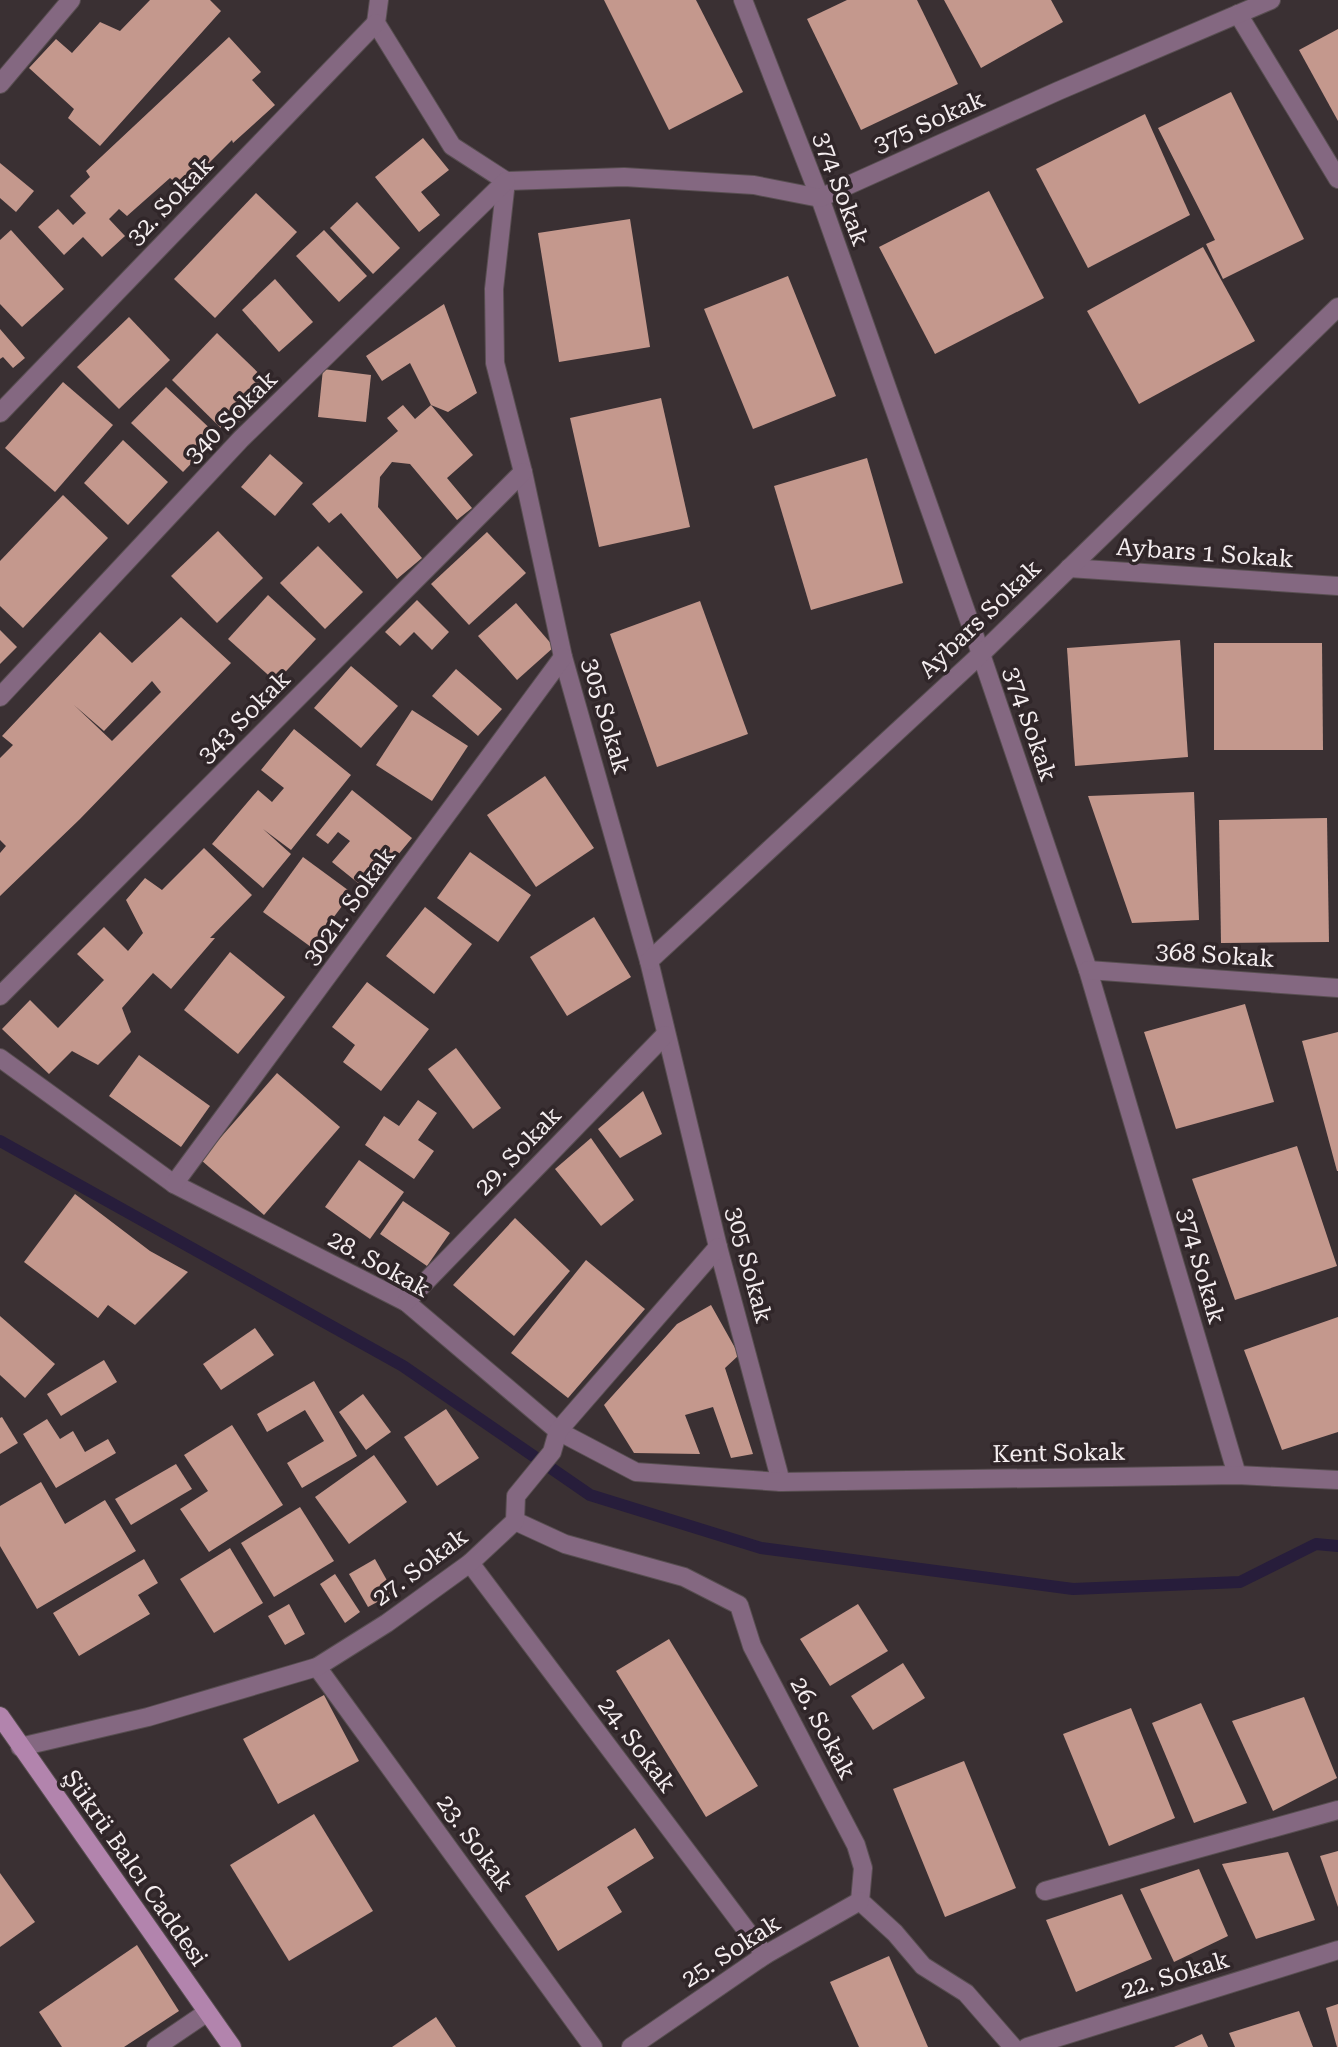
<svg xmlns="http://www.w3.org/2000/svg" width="1338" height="2047" font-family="'Roboto Serif',serif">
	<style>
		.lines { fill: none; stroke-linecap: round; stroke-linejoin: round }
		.stream { stroke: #271d3b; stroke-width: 12 }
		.building { fill: #c4988d; fill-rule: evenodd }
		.street-casing { stroke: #584e51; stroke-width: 20 }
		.secondary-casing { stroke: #584e51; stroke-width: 20 }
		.street { stroke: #846881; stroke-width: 18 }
		.secondary { stroke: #b284ad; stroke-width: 18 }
		.labels { text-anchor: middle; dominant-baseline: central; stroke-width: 7; stroke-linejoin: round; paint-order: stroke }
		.street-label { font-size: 24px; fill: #f4edef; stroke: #302629 }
	</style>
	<rect width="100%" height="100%" fill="#3a3033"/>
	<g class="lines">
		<path class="stream" d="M0 1141 403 1366 590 1495 761 1548 1073 1589 1240 1582 1316 1544 1338 1546"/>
	</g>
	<g class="building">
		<path d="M150 0H210L221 11 100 146 68 118 74 109 29 68 56 39 72 53 100 22 120 31Z"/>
		<path d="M604 0H696L743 92 669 130Z"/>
		<path d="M847 0H917L958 84 861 130 807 19Z"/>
		<path d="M944 0H1051L1063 22 981 68Z"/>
		<path d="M1338 29V121L1299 50Z"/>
		<path d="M229 37 261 72 252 80 275 105 233 143 232 140 183 189 170 178 127 216 119 209 109 219 125 236 102 257 83 237 64 255 38 227 58 209 73 225 86 213 70 196 90 177 86 171Z"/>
		<path d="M1231 92 1304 239 1223 279 1206 244 1215 240 1158 128Z"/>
		<path d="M1145 114 1190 215 1088 268 1036 169Z"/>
		<path d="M423 138 449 170 421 192 440 215 419 232 375 177Z"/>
		<path d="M0 163 34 191 16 212 0 198Z"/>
		<path d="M989 191 1044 298 935 354 879 247Z"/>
		<path d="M256 193 297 232 215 318 174 279Z"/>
		<path d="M357 202 400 248 373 274 330 228Z"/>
		<path d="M630 219 650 347 559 362 538 233Z"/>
		<path d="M11 230 64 289 22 327 0 304V240Z"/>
		<path d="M324 230 367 276 339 302 296 256Z"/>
		<path d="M1203 247 1255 341 1139 404 1087 311Z"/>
		<path d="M788 276 836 396 753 429 704 309Z"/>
		<path d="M275 279 313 322 279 352 242 310Z"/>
		<path d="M444 304 477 393 448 412 431 405 410 363 382 381 366 356Z"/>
		<path d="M129 317 170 360 119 409 77 367Z"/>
		<path d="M0 329 25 358 13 368 3 357 0 359Z"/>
		<path d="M217 333 273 387 227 434 172 380Z"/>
		<path d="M323 369 371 375 366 422 318 417Z"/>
		<path d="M63 382 113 425 55 492 5 448Z"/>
		<path d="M166 387 218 436 183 472 131 423Z"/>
		<path d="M661 398 690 527 599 547 570 418Z"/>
		<path d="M403 405 415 419 431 405 473 455 447 478 472 508 457 520 410 464 392 462 380 477 378 507 422 558 397 579 341 513 329 523 312 504 398 431 387 418Z"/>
		<path d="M123 440 168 482 128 525 84 483Z"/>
		<path d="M270 454 303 483 275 516 241 487Z"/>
		<path d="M867 458 903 583 811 610 774 486Z"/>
		<path d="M63 495 108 538 23 628 0 606V561Z"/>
		<path d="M218 531 263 578 217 623 171 576Z"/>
		<path d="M487 532 526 573 469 625 431 584Z"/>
		<path d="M318 546 363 592 325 629 280 583Z"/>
		<path d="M268 595 316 639 276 682 228 639Z"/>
		<path d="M417 600 449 632 432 650 414 632 400 646 385 632Z"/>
		<path d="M700 601 748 734 657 767 610 634Z"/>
		<path d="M516 603 554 647 517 680 478 636Z"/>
		<path d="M181 617 231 663 80 819 0 896V853L6 846 0 840V758L13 745 2 736 100 632 132 663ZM152 681 161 692 112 741 74 705 104 731Z"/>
		<path d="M0 630 17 647 0 664Z"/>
		<path d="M1180 640 1188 757 1075 766 1067 648Z"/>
		<path d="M1214 643H1322L1323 750H1214Z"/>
		<path d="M351 666 398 706 361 748 314 708Z"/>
		<path d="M456 669 502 709 478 736 432 696Z"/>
		<path d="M412 710 468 746 432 801 376 765Z"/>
		<path d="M294 729 351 775 291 850 263 829 291 854 263 888 212 844 258 790 272 802 284 788 261 770Z"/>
		<path d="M545 776 594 848 536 887 487 815Z"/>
		<path d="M352 790 412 838 368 891 332 862 350 841 338 832 328 844 316 835Z"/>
		<path d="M1194 792 1199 920 1132 923 1088 796Z"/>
		<path d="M1327 818 1329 942 1221 943 1219 820Z"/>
		<path d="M204 848 252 895 210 938H215L171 989 153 973 122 1008 131 1032 98 1065 72 1051 49 1074 2 1029 30 1000 58 1028 104 980 77 954 104 927 128 951 143 933 126 900 145 878 162 890Z"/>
		<path d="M470 852 531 895 498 942 437 898Z"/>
		<path d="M303 857 352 893 311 947 263 912Z"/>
		<path d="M425 907 472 944 434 994 386 956Z"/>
		<path d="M594 917 631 977 567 1016 530 957Z"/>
		<path d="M230 952 285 997 238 1054 184 1010Z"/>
		<path d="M367 982 429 1029 381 1091 343 1062 355 1045 332 1027Z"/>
		<path d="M1245 1004 1274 1102 1176 1129 1144 1032Z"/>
		<path d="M1338 1032V1171H1337L1302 1041Z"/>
		<path d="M456 1048 501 1108 473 1129 428 1069Z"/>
		<path d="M139 1055 210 1106 181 1147 109 1096Z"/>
		<path d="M277 1073 340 1127 264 1215 201 1160Z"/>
		<path d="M643 1091 662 1134 620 1158 598 1129Z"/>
		<path d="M418 1100 437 1113 418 1140 434 1151 414 1179 365 1145 384 1116 399 1126Z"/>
		<path d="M591 1138 634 1200 601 1226 555 1169Z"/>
		<path d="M1297 1146 1337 1266 1235 1300 1192 1179Z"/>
		<path d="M359 1160 404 1192 370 1239 325 1207Z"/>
		<path d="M75 1194 150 1251 188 1272 135 1325 108 1305 98 1318 24 1262Z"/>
		<path d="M403 1201 450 1233 427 1266 380 1234Z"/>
		<path d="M515 1218 570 1271 514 1336 453 1285Z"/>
		<path d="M586 1260 645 1309 568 1398 511 1353Z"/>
		<path d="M711 1305 739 1355 725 1368 753 1454 731 1458 713 1407 685 1415 700 1454 634 1453 604 1405 677 1324Z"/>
		<path d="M0 1316 55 1364 25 1398 0 1375Z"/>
		<path d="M1338 1317V1432L1282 1450 1244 1350Z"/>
		<path d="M255 1328 274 1355 221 1390 203 1364Z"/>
		<path d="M104 1360 117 1382 61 1416 47 1394Z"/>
		<path d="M314 1381 357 1456 302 1488 287 1463 324 1441 305 1410 267 1432 257 1414Z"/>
		<path d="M363 1394 391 1432 366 1450 339 1412Z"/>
		<path d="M446 1409 479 1458 437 1486 404 1437Z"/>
		<path d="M2 1417 18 1443 0 1454V1418Z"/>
		<path d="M47 1419 60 1439 73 1431 85 1452 108 1439 116 1453 56 1488 23 1434Z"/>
		<path d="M232 1425 283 1505 209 1552 180 1509 208 1491 184 1455Z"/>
		<path d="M374 1455 407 1502 349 1544 315 1497Z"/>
		<path d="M176 1464 192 1489 131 1525 115 1499Z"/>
		<path d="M41 1482 65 1524 105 1500 136 1551 37 1609 0 1546V1506Z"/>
		<path d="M300 1507 334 1561 274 1597 241 1543Z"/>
		<path d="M230 1548 263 1603 214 1633 180 1579Z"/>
		<path d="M144 1559 158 1583 138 1595 150 1614 79 1656 53 1613Z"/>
		<path d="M375 1559 394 1593 368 1607 349 1574Z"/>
		<path d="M335 1574 360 1612 345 1623 320 1584Z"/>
		<path d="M289 1604 305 1634 285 1645 268 1616Z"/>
		<path d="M858 1604 888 1651 830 1686 800 1639Z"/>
		<path d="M669 1639 758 1786 706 1817 616 1671Z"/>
		<path d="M903 1663 925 1698 873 1730 851 1696Z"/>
		<path d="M324 1695 359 1761 278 1804 243 1739Z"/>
		<path d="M1304 1697 1337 1778 1273 1811 1232 1721Z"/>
		<path d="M1201 1703 1247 1803 1194 1823 1152 1723Z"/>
		<path d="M1131 1708 1175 1818 1109 1846 1063 1734Z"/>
		<path d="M964 1761 1016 1888 945 1917 893 1789Z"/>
		<path d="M314 1814 373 1911 289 1961 230 1865Z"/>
		<path d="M635 1828 654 1858 607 1887 622 1912 558 1951 525 1896Z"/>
		<path d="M1338 1851V1907L1320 1856Z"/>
		<path d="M1288 1852 1315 1920 1256 1939 1222 1864Z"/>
		<path d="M1199 1869 1228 1936 1174 1962 1140 1889Z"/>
		<path d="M0 1873 35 1922 0 1947Z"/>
		<path d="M1122 1894 1152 1959 1076 1992 1046 1920Z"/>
		<path d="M137 1945 179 2011 124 2047H62L39 2012Z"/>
		<path d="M889 1956 928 2047H859L830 1982Z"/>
		<path d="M1338 2004V2047H1337L1326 2008Z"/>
		<path d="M1299 2011 1313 2047H1235L1229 2033Z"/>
		<path d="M436 2017 456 2047H392Z"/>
		<path d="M1202 2034 1208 2047H1174Z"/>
	</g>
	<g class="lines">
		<defs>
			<g id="street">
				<path d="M379 0 376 23 452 146 506 181"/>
				<path d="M743 0 820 198 981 654 1088 970 1237 1475"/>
				<path d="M1238 14 1338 179"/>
				<path d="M0 84 71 0"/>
				<path d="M506 181 494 289 495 363 523 472 563 657 649 961 718 1247 781 1482"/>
				<path d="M506 181 624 177 754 185 820 198 1058 91 1271 0"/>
				<path d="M0 413 376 23"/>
				<path d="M1069 568 1338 586"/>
				<path d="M0 697 241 439 506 181"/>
				<path d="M649 961 981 654 1338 307"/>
				<path d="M1088 970 1338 988"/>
				<path d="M0 996 523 472"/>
				<path d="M0 1058 174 1184 406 1302 558 1431 636 1472 781 1482 1237 1475 1338 1480"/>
				<path d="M174 1184 563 657"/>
				<path d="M406 1302 665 1035"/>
				<path d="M515 1521 565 1544 684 1577 739 1605 752 1646 856 1845 863 1868 860 1901 895 1933 923 1966 966 1993 1013 2047"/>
				<path d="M470 1563 765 1955"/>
				<path d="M317 1667 593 2047"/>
				<path d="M20 1747 148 1717 317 1667 387 1623 470 1563 515 1521 516 1496 552 1452 558 1431 718 1247"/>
				<path d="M1045 1891 1338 1810"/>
				<path d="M156 2047 206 2013"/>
				<path d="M631 2047 765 1955 860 1901"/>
				<path d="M1027 2047 1338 1950"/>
			</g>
			<path id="secondary" d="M0 1716 232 2047"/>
		</defs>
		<use href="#street" class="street-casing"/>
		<use href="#secondary" class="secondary-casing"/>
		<use href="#street" class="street"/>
		<use href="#secondary" class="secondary"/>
	</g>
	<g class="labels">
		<g class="street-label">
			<text transform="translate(929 122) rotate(-24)">375 Sokak</text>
			<text transform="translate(841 189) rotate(70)">374 Sokak</text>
			<text transform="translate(170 201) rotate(-46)">32. Sokak</text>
			<text transform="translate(231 417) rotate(-45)">340 Sokak</text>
			<text transform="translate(1205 553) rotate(4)">Aybars 1 Sokak</text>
			<text transform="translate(980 619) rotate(-44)">Aybars Sokak</text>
			<text transform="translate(606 716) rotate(74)">305 Sokak</text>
			<text transform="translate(244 717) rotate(-45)">343 Sokak</text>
			<text transform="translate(1030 724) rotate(71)">374 Sokak</text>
			<text transform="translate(349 906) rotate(-54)">3021. Sokak</text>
			<text transform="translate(1215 955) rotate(4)">368 Sokak</text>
			<text transform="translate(518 1151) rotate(-46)">29. Sokak</text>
			<text transform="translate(379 1264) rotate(29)">28. Sokak</text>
			<text transform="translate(749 1265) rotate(75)">305 Sokak</text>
			<text transform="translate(1201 1266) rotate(74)">374 Sokak</text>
			<text transform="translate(1059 1453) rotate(-1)">Kent Sokak</text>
			<text transform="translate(420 1567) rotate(-37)">27. Sokak</text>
			<text transform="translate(823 1728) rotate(62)">26. Sokak</text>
			<text transform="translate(637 1745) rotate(53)">24. Sokak</text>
			<text transform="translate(475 1843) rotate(54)">23. Sokak</text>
			<text transform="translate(135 1868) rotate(55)">Şükrü Balcı Caddesi</text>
			<text transform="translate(731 1951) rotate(-33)">25. Sokak</text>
			<text transform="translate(1175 1975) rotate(-17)">22. Sokak</text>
		</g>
	</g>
</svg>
